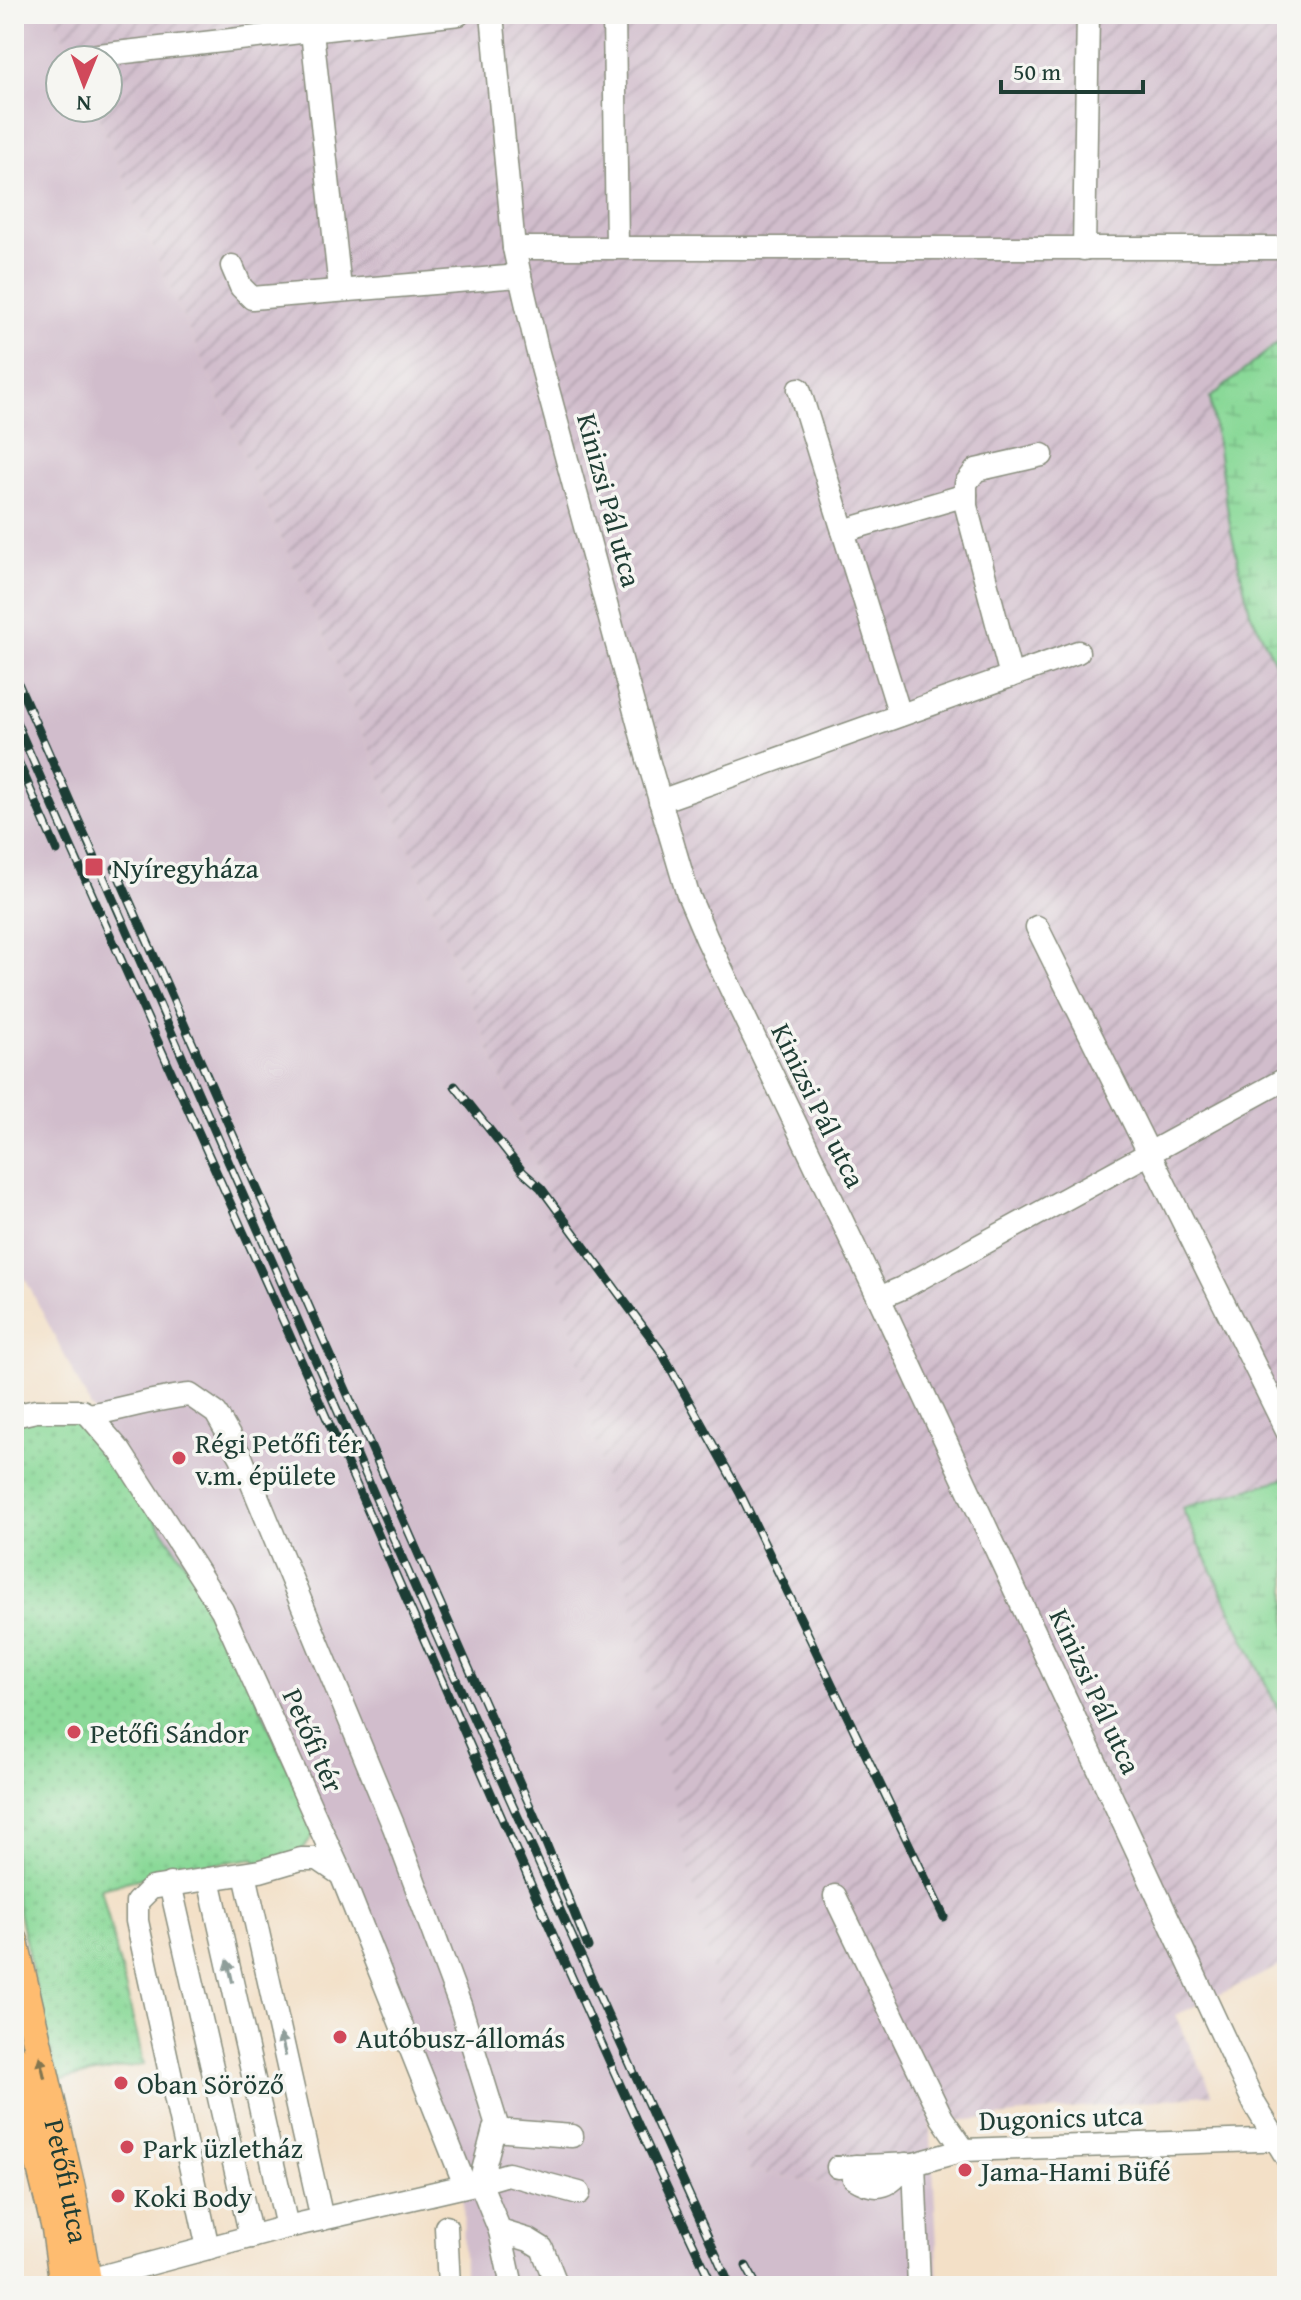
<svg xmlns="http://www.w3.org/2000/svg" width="1301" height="2300" font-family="'Gentium Book Plus',serif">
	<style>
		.industrial { fill: url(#industrial-furrows) }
		.railway { fill: #d1bdcc }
		.grass { fill: url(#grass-dots); stroke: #548b66; stroke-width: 2 }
		.wetland { fill: url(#wetland-marsh); stroke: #548b66; stroke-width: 2 }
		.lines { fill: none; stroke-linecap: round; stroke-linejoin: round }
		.minor-casing { stroke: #898e7e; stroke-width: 25 }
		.major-casing { stroke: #898e7e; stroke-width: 31 }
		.minor { stroke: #fff; stroke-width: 22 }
		.major { stroke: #febc70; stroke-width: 28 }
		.rail-casing { stroke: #1f3d34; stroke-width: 9 }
		.rail { stroke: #f6f6f2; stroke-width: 6; stroke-dasharray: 18; stroke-linecap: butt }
		.oneway { fill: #8f9e9a }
		.oneway2 { fill: #83764f }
		.poi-dot { fill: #d1495b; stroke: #f6f6f2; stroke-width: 3 }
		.labels { text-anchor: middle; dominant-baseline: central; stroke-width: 7; stroke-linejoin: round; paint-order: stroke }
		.street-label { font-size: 28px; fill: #1f3d34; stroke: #f6f6f2 }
		.poi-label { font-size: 28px; fill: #1f3d34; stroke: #f6f6f2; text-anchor: start }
	</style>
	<defs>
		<pattern id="industrial-furrows" width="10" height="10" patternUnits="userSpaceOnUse" patternTransform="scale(2)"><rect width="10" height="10" fill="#d1bdcc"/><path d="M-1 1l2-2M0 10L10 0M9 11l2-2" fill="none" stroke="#b3a3b0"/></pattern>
		<pattern id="grass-dots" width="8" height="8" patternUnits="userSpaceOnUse" patternTransform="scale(2)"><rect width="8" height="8" fill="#8ad998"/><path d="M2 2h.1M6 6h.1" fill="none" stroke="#77bb84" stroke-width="1.8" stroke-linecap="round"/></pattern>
		<pattern id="wetland-marsh" width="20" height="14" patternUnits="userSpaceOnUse" patternTransform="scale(2)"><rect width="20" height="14" fill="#8ad998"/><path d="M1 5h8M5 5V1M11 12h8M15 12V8" fill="none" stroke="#77bb84"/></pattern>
	</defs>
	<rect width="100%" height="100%" fill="#f6f6f2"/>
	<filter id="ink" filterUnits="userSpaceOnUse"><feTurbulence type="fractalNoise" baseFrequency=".0125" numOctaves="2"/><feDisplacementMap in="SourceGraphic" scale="16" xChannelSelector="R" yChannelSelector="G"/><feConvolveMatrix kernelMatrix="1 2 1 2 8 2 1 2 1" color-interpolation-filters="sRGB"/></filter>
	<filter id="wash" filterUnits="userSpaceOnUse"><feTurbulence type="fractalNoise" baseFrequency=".006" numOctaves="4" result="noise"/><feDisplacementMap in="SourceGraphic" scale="32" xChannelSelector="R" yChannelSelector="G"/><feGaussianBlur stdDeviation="1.8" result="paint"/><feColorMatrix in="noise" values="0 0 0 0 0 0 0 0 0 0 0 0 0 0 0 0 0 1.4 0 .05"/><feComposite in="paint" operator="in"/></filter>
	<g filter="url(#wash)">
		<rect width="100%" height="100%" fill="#f3e0c7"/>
		<path class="industrial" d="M52 14H1287V1716L1282 1718 1287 1730V1963L1175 2015 1213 2094 930 2124 934 2185 861 2192 747 2170 736 2084 701 1959 536 1167 330 650 159 263 95 108H108V60H74Z"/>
		<path class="railway" d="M14 14H52L74 60H60V108H95L159 263 330 650 536 1167 736 2084 747 2170 861 2192 934 2185 939 2286H464L463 2165 325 1831 96 1417 14 1257Z"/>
		<path class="grass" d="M85 1416 217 1610 316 1832 298 1855 260 1870 255 1858 183 1868 101 1888 144 2064 57 2080 14 1891V1418Z"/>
		<g class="wetland">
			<path d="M1287 335V686L1250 612 1231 532 1210 398Z"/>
			<path d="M1287 1478V1716L1282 1718 1182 1508Z"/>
		</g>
	</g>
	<g filter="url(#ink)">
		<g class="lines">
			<defs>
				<g id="minor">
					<path d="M492 14 514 248 520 276 537 349 649 763 687 892 707 939 879 1298 1255 2105 1287 2158"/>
					<path d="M614 14 617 247"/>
					<path d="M312 32 340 289"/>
					<path d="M90 56 459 14"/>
					<path d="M514 248H1287"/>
					<path d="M1084 249 1088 14"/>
					<path d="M232 266 241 287 252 298 520 276"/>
					<path d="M799 389 900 715"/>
					<path d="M843 531 966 495"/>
					<path d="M1011 676 966 506V483L976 470 1042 455"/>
					<path d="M660 801 1078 652"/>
					<path d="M1037 927 1287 1431"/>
					<path d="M879 1298 902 1288 1287 1078"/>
					<path d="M89 1415C123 1409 156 1398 190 1395L216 1413 241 1457 394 1827 460 2005 496 2122 480 2182 500 2231 512 2286"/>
					<path d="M14 1416 36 1411H82L89 1415 120 1451 222 1610 341 1874 465 2185"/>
					<path d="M245 1874 322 2219"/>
					<path d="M209 1879 287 2227"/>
					<path d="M170 1884 251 2237"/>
					<path d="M835 1896 942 2118 964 2150"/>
					<path d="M494 2130 572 2136"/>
					<path d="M914 2164 919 2286"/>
					<path d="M856 2166 854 2178C878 2193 892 2186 906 2164"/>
					<path d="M838 2167 914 2164 964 2150 1287 2139"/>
					<path d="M446 2227 449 2286"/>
					<path d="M500 2231 529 2240 542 2248 557 2286"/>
					<path d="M208 2248 137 1921V1902L151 1888 260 1871 301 1859H318L340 1874"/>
					<path d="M74 2284 287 2227 474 2184 508 2174 579 2193"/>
				</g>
				<g id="major">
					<path id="s1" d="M14 1941 71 2189 88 2286"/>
					<path d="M14 2058 56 2229 64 2286"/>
				</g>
			</defs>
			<use href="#minor" class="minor-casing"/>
			<use href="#major" class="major-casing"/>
			<use href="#minor" class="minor"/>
			<use href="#major" class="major"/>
			<defs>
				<g id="rail">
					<path d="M14 674C141 961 266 1248 392 1535 502 1786 618 2035 730 2286"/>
					<path d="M14 717C123 968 237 1216 348 1466 469 1740 585 2016 713 2286"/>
					<path d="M14 752 57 851"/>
					<path d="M115 868 541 1831 588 1947"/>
					<path d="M455 1086 523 1172 541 1188 661 1351 740 1493 944 1917"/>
					<path d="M746 2266 757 2286"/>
				</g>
			</defs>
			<use href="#rail" class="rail-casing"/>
			<use href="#rail" class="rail"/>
		</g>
		<defs><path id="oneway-solid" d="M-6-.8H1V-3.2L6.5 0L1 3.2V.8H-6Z" transform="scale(2)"/></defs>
		<g class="oneway">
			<use href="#oneway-solid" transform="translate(230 1971) rotate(-103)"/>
			<use href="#oneway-solid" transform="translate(283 2045) rotate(-103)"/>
		</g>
		<use class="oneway2" href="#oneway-solid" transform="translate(42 2067) rotate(-103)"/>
	</g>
	<g class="poi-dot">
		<rect x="84" y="857" width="20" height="20" rx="4"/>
		<circle cx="179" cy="1458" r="8"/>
		<circle cx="74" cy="1732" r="8"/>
		<circle cx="340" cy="2037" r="8"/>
		<circle cx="121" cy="2083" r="8"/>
		<circle cx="127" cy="2147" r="8"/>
		<circle cx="965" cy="2170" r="8"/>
		<circle cx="118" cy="2196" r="8"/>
	</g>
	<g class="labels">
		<g class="street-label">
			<text transform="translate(610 500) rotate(75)">Kinizsi Pál utca</text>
			<text transform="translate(819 1105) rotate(64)">Kinizsi Pál utca</text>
			<text transform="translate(1096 1691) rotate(65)">Kinizsi Pál utca</text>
			<text transform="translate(314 1740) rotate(66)">Petőfi tér</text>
			<text transform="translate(1061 2117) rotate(-2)">Dugonics utca</text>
			<text stroke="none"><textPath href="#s1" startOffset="246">Petőfi utca</textPath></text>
		</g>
		<g class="poi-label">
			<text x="112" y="867">Nyíregyháza</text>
			<text x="195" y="1442">Régi Petőfi tér<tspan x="195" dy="32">v.m. épülete</tspan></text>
			<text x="90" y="1732">Petőfi Sándor</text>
			<text x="356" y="2037">Autóbusz-állomás</text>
			<text x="137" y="2083">Oban Söröző</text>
			<text x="143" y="2147">Park üzletház</text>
			<text x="981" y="2170">Jama-Hami Büfé</text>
			<text x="134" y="2196">Koki Body</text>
		</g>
	</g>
	<rect width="1301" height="2300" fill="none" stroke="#f6f6f2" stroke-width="48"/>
	<g transform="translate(84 84) rotate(181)"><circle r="38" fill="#f6f6f2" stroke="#a0aca6" stroke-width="2"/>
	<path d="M0-6L14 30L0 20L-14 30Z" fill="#d1495b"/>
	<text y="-12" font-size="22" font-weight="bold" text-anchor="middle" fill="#1f3d34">N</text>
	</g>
	<path d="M1001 80v12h142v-12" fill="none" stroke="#1f3d34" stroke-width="4"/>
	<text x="1013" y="80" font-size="24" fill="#1f3d34" stroke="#f6f6f2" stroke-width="6" paint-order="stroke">50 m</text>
</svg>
